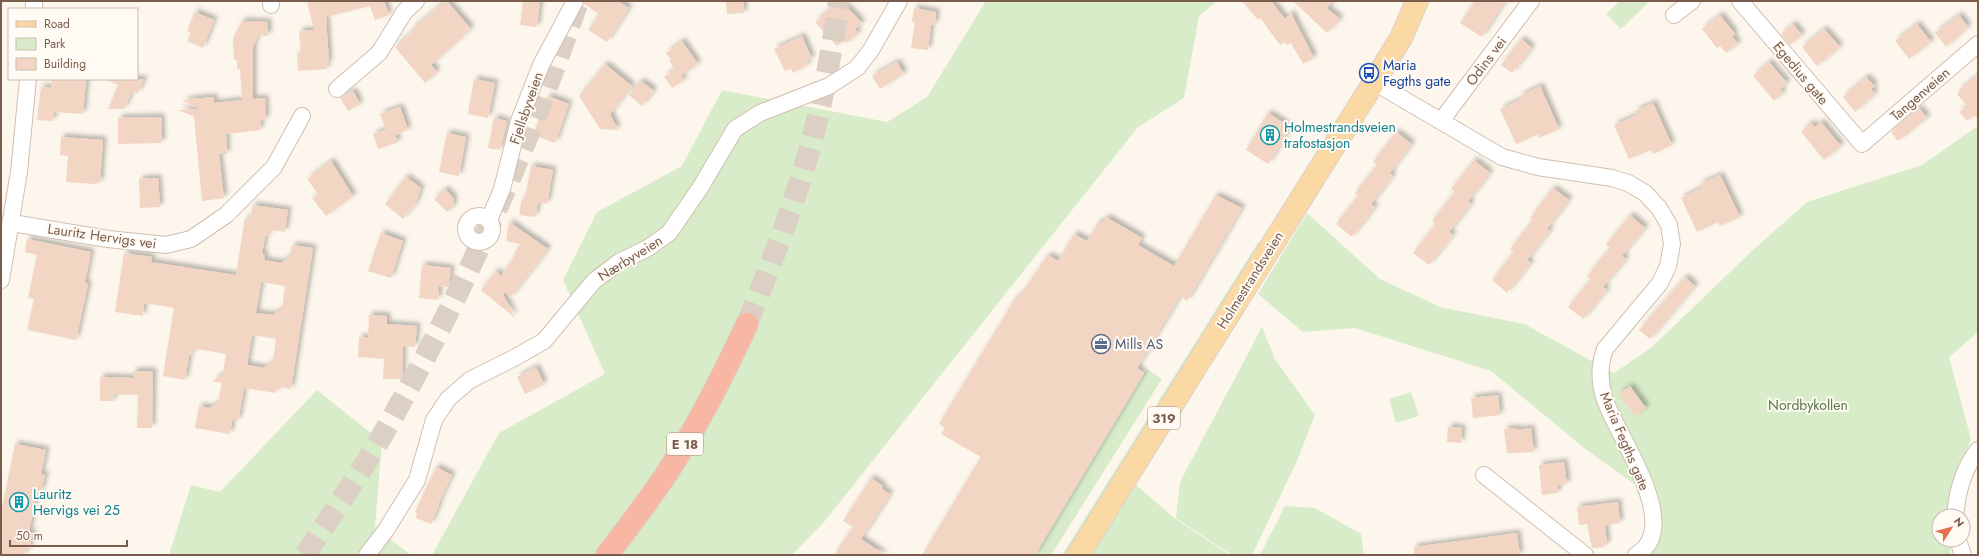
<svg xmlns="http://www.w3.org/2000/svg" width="1979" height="556" font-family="Jost,sans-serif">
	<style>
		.green { fill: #d8ecc9 }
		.building { fill: #f3d5c3; fill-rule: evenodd; filter: url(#shadow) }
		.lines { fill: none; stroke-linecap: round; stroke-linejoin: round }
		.highway-tunnel { stroke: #dcd0c4; stroke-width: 22; stroke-dasharray: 22 11; stroke-linecap: butt }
		.street-casing { stroke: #d1beb0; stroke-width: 18 }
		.primary-casing { stroke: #dad1cd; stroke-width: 24 }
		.highway-casing { stroke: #dad1cd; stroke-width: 24 }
		.street { stroke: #fff; stroke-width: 16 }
		.primary { stroke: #fbd9a5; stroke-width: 22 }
		.highway { stroke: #f7b7a3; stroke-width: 22 }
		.labels { text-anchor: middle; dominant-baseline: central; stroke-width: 4; stroke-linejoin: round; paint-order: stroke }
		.shield { fill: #fffaf3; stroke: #a28b7f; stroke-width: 1 }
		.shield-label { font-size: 13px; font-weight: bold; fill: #7a5c4d }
		.street-label { font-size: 14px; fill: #7a5c4d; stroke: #fffaf3 }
		.transit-label { font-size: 14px; fill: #164399; stroke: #fffaf3; text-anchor: start }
		.culture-label { font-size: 14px; fill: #0d838f; stroke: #fffaf3; text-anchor: start }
		.service-label { font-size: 14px; fill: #4e5e75; stroke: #fffaf3; text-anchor: start }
		.park-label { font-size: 14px; fill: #537a41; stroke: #fffaf3 }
	</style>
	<defs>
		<filter id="shadow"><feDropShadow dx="3.5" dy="-3.5" stdDeviation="2" flood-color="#0004"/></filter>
	</defs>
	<rect width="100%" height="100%" fill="#fdf6ec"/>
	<g class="green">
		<path d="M986 1H1217L1199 16 1184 98 1138 127 824 522 794 553 789 555H432L499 433 605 374 563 280 597 212 682 166 722 90 887 122 927 97Z"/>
		<path d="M1620 1H1650L1621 29 1606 14Z"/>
		<path d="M1978 126V332L1949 357 1971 439 1948 508V516H1939V540H1950L1951 555H1639L1645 548 1647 493 1584 448 1491 371 1355 328 1303 332 1258 294 1307 213 1380 279 1440 307 1524 324 1614 373 1652 347 1753 250 1807 202 1922 165Z"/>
		<path d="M1259 241V250L1068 555H1062Z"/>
		<path d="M1262 327 1275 359 1315 415 1296 463 1252 555H1232L1176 518 1180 482Z"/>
		<path d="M1147 369 1162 379 1051 555H1035Z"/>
		<path d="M317 390 382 442 375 528 411 555H169L191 485 220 492Z"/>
		<path d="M1411 392 1419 416 1396 423 1389 399Z"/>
		<path d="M1134 483 1173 517 1230 555H1089Z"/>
		<path d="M1285 506 1315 508 1361 534 1364 555H1260Z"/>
	</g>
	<g class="building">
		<path d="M307 1H384L389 15 375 20 370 6 326 17 329 63H326L327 69 298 71 297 53H301L299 31 314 30Z"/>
		<path d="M445 1H447L471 29 431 65 437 72 425 83 395 47 413 31 412 29Z"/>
		<path d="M523 1H540L537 27 520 25Z"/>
		<path d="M584 1H618L629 8 607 42 588 30 599 14 584 4Z"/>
		<path d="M726 1H743L744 13 727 14Z"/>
		<path d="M839 1H841L862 23 855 29 858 33 847 43 844 40 837 46 815 22Z"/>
		<path d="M1242 1H1271L1285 19 1291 13 1314 58 1303 64 1291 43 1287 45 1284 42 1280 45 1260 18 1258 20Z"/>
		<path d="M1293 1H1334L1327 8 1340 19 1327 33Z"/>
		<path d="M1475 1H1505L1482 37 1460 23Z"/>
		<path d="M914 8 936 12 935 25H931L928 50 911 48 915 22H912Z"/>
		<path d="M195 12 214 20 203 48 187 41 191 33 187 31Z"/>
		<path d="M1720 15 1735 34 1732 36 1738 44 1726 53 1720 46 1717 48 1702 29Z"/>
		<path d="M1959 15 1968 27 1946 47 1935 33Z"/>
		<path d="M242 21 268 22V36L258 35 253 47V99L265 98 266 119 260 121 261 130 226 134 227 154H219L224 198 202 201 194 117H195L178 110 200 109 182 100 214 97V103L242 100 240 69H237V60H234L233 38Z"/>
		<path d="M1793 24 1802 35 1790 45 1781 34Z"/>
		<path d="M1917 24 1931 42 1909 59 1895 41Z"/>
		<path d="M1824 29 1840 47 1817 66 1802 47Z"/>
		<path d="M802 36 812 59 806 61 808 65 800 69 793 73 791 69 785 71 774 49Z"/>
		<path d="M1521 39 1532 48 1512 73 1501 65Z"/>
		<path d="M682 41 698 64 681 76 684 80 672 88 664 77 675 69 669 61 671 60 666 53Z"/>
		<path d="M897 62 904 74 880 89 872 76Z"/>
		<path d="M1769 62 1787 83 1780 89 1783 93 1774 101 1753 76Z"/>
		<path d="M605 64 632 86 610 114 618 130 600 129 579 96Z"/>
		<path d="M1978 75V120L1974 115 1967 121 1959 112 1967 106 1957 94 1960 91 1959 90Z"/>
		<path d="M1866 77 1875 86 1871 89 1875 94 1855 112 1843 97Z"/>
		<path d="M52 79H86L83 114 54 112 53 121 37 120 41 87 51 88Z"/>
		<path d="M104 79H144L138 93 132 91 124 109H108L118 85Z"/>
		<path d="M474 79 495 83 488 118 468 114Z"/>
		<path d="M641 81 654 91 642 106 629 95Z"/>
		<path d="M1540 86 1559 129 1539 138 1538 134 1516 144 1500 109 1522 99 1520 96Z"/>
		<path d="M353 91 360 104 348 111 340 98Z"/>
		<path d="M548 96 569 104 555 143 533 135Z"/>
		<path d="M1653 103 1672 145 1653 154 1651 150 1629 159 1614 125 1637 115 1635 111Z"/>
		<path d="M400 107 408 130 395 135 398 142 378 149 373 134 386 130 380 114Z"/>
		<path d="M1919 108 1927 118 1898 141 1891 132Z"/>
		<path d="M1268 113 1287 125 1284 130 1288 132 1268 164 1246 150Z"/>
		<path d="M161 117 162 143 118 144V118Z"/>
		<path d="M494 118 507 121 500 150 488 148Z"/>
		<path d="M1821 122 1841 146 1824 160 1801 132 1811 123 1815 127Z"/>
		<path d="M1396 132 1412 144 1390 173 1393 176 1371 204 1375 207 1352 237 1336 224 1358 196 1355 193 1377 165 1373 162Z"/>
		<path d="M447 133 466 137 459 176 439 172Z"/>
		<path d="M61 137 103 140 100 182 95 184 66 182 68 156 60 155Z"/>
		<path d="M1474 160 1490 173 1468 201 1471 204 1449 232 1453 235 1429 265 1413 253 1436 224 1432 221 1455 192 1451 189Z"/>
		<path d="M331 161 353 196 326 216 312 198 318 194 307 179Z"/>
		<path d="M531 166 553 170 547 204 538 202 535 217 519 215 522 198 525 199Z"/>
		<path d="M1720 175 1740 217 1720 226 1718 222 1697 232 1681 198 1702 188 1700 184Z"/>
		<path d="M406 177 421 188 416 203 403 219 385 204Z"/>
		<path d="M158 178 160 207 140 208 139 179Z"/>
		<path d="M1553 188 1569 200 1547 229 1550 231 1527 260 1531 263 1507 293 1492 280 1514 252 1510 249 1533 220 1530 218Z"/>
		<path d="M445 189 454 199 453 207 447 212 434 199Z"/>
		<path d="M1216 195 1242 208 1187 301 1180 296 1137 368 1144 373 1035 555H922L981 457 941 434 945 428 939 424 1016 297 1018 298 1048 255 1058 261 1074 234 1087 241 1099 221 1102 223 1106 217 1142 238 1138 245 1174 266Z"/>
		<path d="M253 205 288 210 285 232 274 230 265 237 262 254 265 255 264 260 281 263 290 256 292 245 313 248 291 389 277 387 276 393 244 388 238 421 232 420 230 434 195 428 199 406 210 408 218 402 222 383 212 381 223 374 226 354 198 349 189 356 185 380 163 376 174 308 144 303 143 316 115 312 124 253 152 257 151 262 236 275 245 218 250 219ZM261 282 285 286 282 309 273 315 256 313ZM252 335 276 339 273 361 264 368 247 365Z"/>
		<path d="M1630 215 1645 228 1622 256 1626 259 1603 287 1607 290 1583 319 1568 307 1591 279 1587 276 1610 248 1606 245Z"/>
		<path d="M509 222 548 249 510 298 506 292 503 294 515 318 481 290 496 271 501 276 516 254 514 253 521 244 506 241Z"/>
		<path d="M381 233 403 241 391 278 368 271Z"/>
		<path d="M27 239 91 252 85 283 88 284 76 340 27 330 34 299 28 298 37 255 25 252Z"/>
		<path d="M422 265 451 268 449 287 439 286 438 300 419 298Z"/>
		<path d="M1685 277 1695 286 1650 339 1639 330Z"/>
		<path d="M369 315 387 316V324L417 326 415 347 403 346 402 379H383L384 359 358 357 359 337 368 338Z"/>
		<path d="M536 367 544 384 525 394 517 377Z"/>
		<path d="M133 371H153L152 428H137L138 395 114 394V401H100V377L133 378Z"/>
		<path d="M1630 386 1646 408 1635 416 1619 394Z"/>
		<path d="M1498 395 1500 415 1473 418 1471 398Z"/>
		<path d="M1448 427 1462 428 1461 443 1447 442Z"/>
		<path d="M1517 428V430L1531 428 1534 452 1507 453 1504 429Z"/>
		<path d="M15 444 46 450 41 474 45 475 41 492 37 491 29 532 33 533 29 549H26L24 555H1V513Z"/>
		<path d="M1564 462 1567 484 1558 485V493L1542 495 1539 465Z"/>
		<path d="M436 467 452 475 438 505H439L431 524 416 518 417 513 415 512Z"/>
		<path d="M871 478 883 486 882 489 890 494 861 539 885 555H834L853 527 843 521Z"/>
		<path d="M1618 502 1620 523 1605 525 1607 544 1604 545V547L1592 548 1587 524 1579 525 1577 507Z"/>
		<path d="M1517 533 1520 555H1414V547Z"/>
	</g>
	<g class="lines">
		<g class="highway-tunnel">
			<path d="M747 324C765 279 783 234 798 187 818 127 830 64 839 1"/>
			<path d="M305 555C333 513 362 471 387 427 463 293 527 150 577 4"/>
		</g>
		<defs>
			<g id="street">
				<path d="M271 1V5"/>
				<path d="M1740 1 1862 144 1978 44"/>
				<path d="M34 9V1"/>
				<path d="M1674 15 1692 1"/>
				<path d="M1374 82 1502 157 1538 167 1612 178 1628 183 1645 193 1659 208 1669 225 1672 244 1668 266 1660 283 1605 349C1599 365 1599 380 1604 397 1614 432 1686 527 1636 555"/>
				<path d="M337 89 379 53 405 11 416 1"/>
				<path d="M1441 121 1531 1"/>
				<circle cx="479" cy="229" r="13"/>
				<path d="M489 220 502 189 519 121 541 65 575 1"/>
				<path d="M12 223 108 239 166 245 191 239 226 215 274 167 302 116"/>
				<path d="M1 280 19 172 28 79"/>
				<path d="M1484 475 1585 555"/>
				<path d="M1955 516C1957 492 1963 469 1978 450"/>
				<path d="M1958 540 1963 555"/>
				<path d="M367 555 386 530 417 480 434 420 448 399 470 380 514 358 544 341 594 281 619 262 648 248 669 233 700 188 735 129 760 113 829 86 857 68 871 50 899 1"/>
			</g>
			<path id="primary" d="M1078 555 1374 82 1401 38 1417 1"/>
			<path id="highway" d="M607 555C627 529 647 503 665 476 697 428 723 376 747 324"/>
		</defs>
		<use href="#street" class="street-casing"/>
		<use href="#primary" class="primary-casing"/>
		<use href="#highway" class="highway-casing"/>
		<use href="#street" class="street"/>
		<use href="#primary" class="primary"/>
		<use href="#highway" class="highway"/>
	</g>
	<defs>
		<symbol id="bus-ring" viewBox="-11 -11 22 22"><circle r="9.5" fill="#fffaf3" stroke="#1a4fb4" stroke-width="1.5"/><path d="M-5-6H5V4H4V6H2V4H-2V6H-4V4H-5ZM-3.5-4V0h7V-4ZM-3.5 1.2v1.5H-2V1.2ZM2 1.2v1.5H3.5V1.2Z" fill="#1a4fb4"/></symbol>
		<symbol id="building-ring" viewBox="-11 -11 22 22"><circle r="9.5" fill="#fffaf3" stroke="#0f9aa8" stroke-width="1.5"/><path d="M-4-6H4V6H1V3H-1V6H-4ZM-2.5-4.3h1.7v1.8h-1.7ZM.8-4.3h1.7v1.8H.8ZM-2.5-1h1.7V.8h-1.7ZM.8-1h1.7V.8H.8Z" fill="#0f9aa8"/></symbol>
		<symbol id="office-ring" viewBox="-11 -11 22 22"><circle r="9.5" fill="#fffaf3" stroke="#5c6f8a" stroke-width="1.5"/><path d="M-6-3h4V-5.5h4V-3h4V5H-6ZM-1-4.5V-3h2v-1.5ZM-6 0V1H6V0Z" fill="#5c6f8a"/></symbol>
	</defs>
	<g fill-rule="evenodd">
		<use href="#bus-ring" x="1358" y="62" width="22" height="22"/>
		<use href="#building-ring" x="1259" y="124" width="22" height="22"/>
		<use href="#office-ring" x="1090" y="333" width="22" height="22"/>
		<use href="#building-ring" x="8" y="491" width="22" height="22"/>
	</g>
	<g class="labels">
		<g class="shield">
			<rect x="1148" y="407" width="32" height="22" rx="3"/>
			<rect x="667" y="433" width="36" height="22" rx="3"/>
		</g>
		<g class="shield-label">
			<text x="1164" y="418">319</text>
			<text x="685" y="444">E 18</text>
		</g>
		<g class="street-label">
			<text transform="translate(1486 61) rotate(-53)">Odins vei</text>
			<text transform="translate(1801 73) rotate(50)">Egedius gate</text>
			<text transform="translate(1920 94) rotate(-41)">Tangenveien</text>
			<text transform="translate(526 108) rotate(-71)">Fjellsbyveien</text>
			<text transform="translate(102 236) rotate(8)">Lauritz Hervigs vei</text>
			<text transform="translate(630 258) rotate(-32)">Nærbyveien</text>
			<text transform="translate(1250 280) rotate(-58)">Holmestrandsveien</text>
			<text transform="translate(1625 441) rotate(67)">Maria Fegths gate</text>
		</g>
		<g class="transit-label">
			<text x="1383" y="65">Maria<tspan x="1383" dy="16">Fegths gate</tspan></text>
		</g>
		<g class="culture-label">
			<text x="1284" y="127">Holmestrandsveien<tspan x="1284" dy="16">trafostasjon</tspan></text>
			<text x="33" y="494">Lauritz<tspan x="33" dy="16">Hervigs vei 25</tspan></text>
		</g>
		<g class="service-label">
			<text x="1115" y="344">Mills AS</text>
		</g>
		<g class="park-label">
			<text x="1808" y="405">Nordbykollen</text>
		</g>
	</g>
	<rect width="1979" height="556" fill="none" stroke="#7a5c4d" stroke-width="4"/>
	<rect x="8" y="8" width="130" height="72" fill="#fffaf3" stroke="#cabbb1"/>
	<rect x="16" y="21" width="20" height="6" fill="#fbd9a5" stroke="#cabbb1"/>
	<text x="44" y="28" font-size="12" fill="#7a5c4d">Road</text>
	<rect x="16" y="38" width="20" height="12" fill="#d8ecc9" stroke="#cabbb1"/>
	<text x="44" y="48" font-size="12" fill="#7a5c4d">Park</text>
	<rect x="16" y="58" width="20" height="12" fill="#f3d5c3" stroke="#cabbb1"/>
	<text x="44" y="68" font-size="12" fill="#7a5c4d">Building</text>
	<g transform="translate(1951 528) rotate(54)"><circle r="19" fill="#fffaf3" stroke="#cabbb1"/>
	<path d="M0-3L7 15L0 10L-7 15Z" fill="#e76f51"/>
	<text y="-6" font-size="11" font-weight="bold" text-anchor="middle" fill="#7a5c4d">N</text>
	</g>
	<path d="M10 540v6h117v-6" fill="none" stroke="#7a5c4d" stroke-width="2"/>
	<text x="16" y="540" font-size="12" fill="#7a5c4d" stroke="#fffaf3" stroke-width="3" paint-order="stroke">50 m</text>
</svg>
